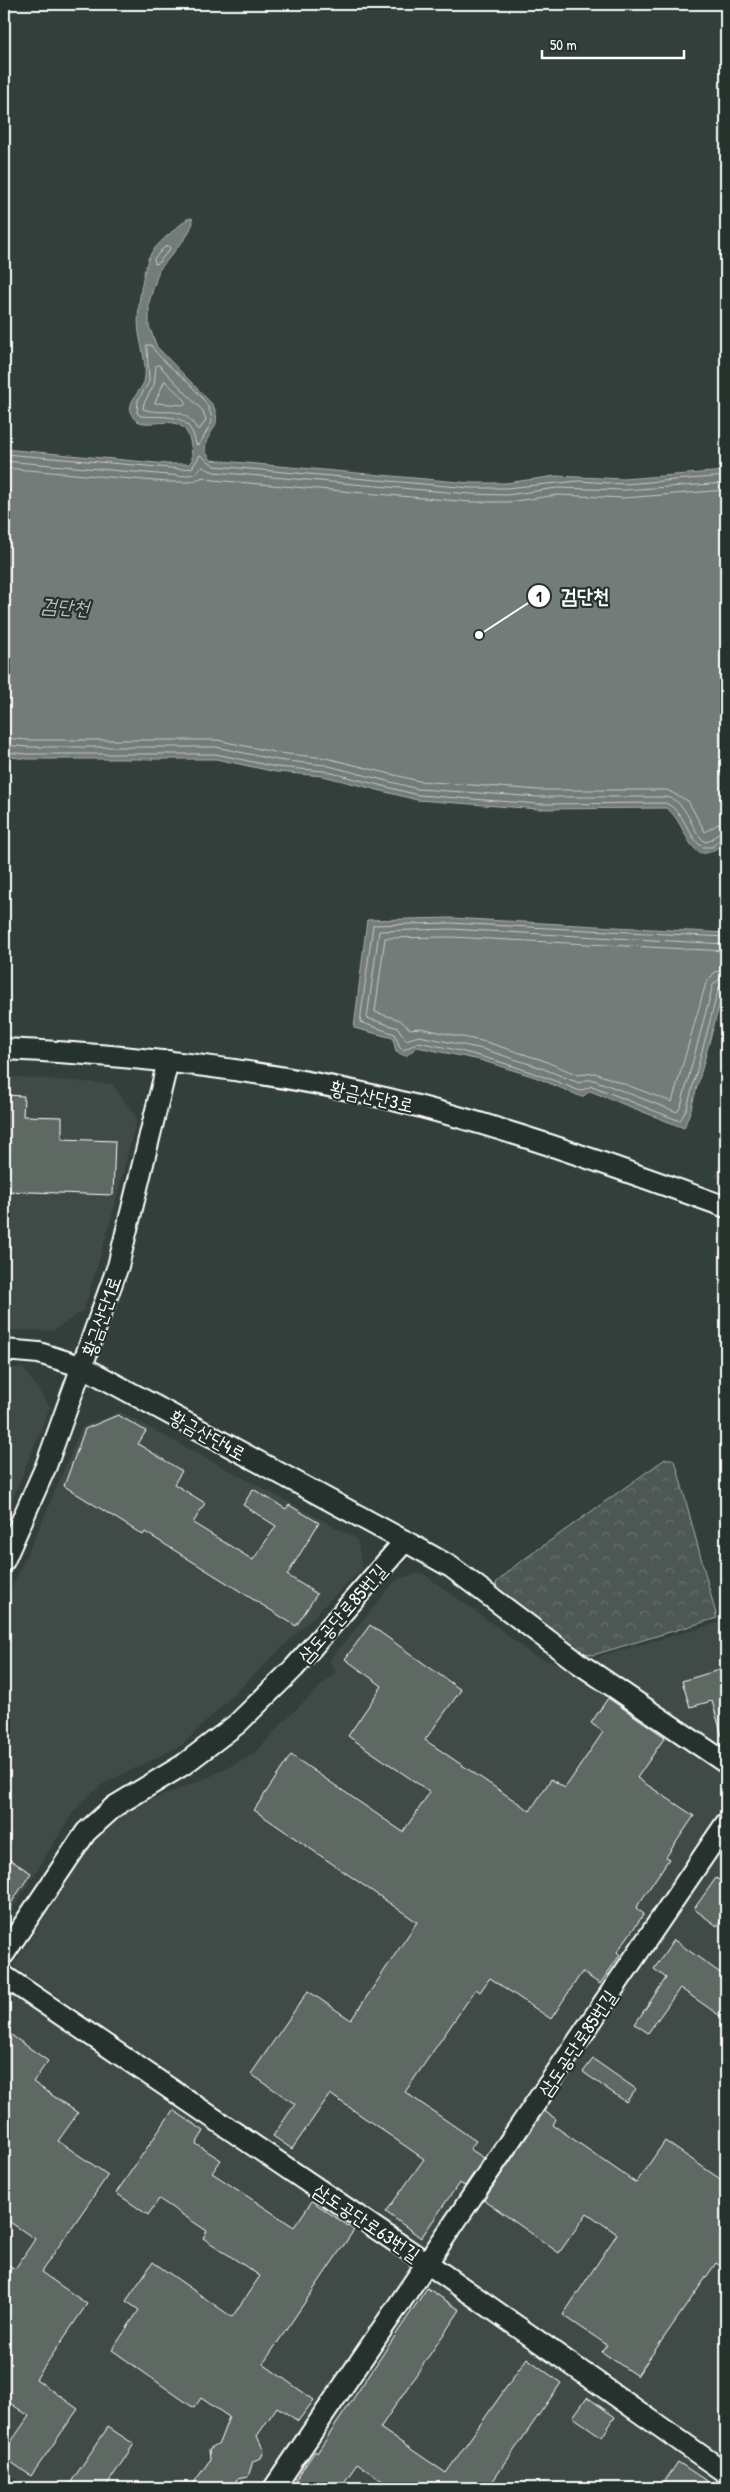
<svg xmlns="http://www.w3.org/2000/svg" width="730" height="2492" font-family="'Patrick Hand','Poor Story',sans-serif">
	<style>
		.built { fill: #404c47 }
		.forest { fill: url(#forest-crowns); stroke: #a6aca9 }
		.water { fill: #737b78; stroke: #abb0ae }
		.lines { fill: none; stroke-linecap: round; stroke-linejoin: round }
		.shore { stroke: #c7cac9; stroke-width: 1 }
		.building { fill: #5f6964; stroke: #fff }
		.minor-casing { stroke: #fff; stroke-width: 24 }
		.minor { stroke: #26332d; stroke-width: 20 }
		.labels { text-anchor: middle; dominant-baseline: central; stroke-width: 4.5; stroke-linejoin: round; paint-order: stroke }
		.street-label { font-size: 19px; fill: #fff; stroke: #26332d }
		.water-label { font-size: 20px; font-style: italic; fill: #b9bdbc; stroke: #26332d }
		.leader { fill: none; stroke: #fff; stroke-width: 2 }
		.callout-dot { fill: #fff; stroke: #26332d; stroke-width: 2 }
		.mark-label { font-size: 15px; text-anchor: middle; font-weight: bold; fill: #111 }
		.callout-label { font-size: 20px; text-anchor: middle; font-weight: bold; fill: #fff; stroke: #26332d; stroke-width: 4.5; stroke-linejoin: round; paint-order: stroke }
	</style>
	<defs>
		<pattern id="forest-crowns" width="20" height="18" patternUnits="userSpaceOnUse" patternTransform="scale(1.25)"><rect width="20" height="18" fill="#4d5853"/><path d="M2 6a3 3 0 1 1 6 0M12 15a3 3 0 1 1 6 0" fill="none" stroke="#68716d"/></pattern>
	</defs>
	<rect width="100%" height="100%" fill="#333f3a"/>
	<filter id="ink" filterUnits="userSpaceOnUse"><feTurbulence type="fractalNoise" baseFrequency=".02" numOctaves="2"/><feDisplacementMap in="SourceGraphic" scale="10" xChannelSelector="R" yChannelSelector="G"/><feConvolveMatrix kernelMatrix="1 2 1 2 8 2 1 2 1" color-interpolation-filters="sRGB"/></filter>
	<g filter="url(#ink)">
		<g class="built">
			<path d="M4 1076 112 1084 137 1118 111 1219 84 1310 53 1331 4 1330Z"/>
			<path d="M726 1136V1181L715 1177Z"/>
			<path d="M4 1368H23L50 1407 4 1520Z"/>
			<path d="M120 1412 357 1539 362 1569 182 1745 103 1784 85 1799 74 1811 4 1923V1603L40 1527 82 1427Z"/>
			<path d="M422 1573 496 1626 532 1655 577 1670 726 1774V2458L505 2302 13 1966 106 1822 135 1806 209 1777 253 1755 290 1715 336 1672 329 1661 395 1581 400 1578Z"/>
			<path d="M726 1621V1750L599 1663 600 1656Z"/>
			<path d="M4 1985 726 2484V2488H29L4 2471Z"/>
		</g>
		<path class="forest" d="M665 1459H672L676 1464 717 1618 593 1655 582 1652 497 1588 496 1583 516 1565Z"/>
		<g class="water">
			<path d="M192 218 193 223 187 236 159 270 149 302V326L157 347 213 405C224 429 206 429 205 451L211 460 470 483H506L556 476 623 479 726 471V840C689 878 689 823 666 808L538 809 417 800 323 776 276 772 216 759H27L4 756V449L168 464H189L192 460C192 397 147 437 133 417 124 405 140 392 144 382 148 367 141 347 139 333 136 315 142 274 149 257 156 243 175 230 187 219Z"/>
			<path d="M450 918 726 933V981L691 1109 684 1128 590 1091 582 1097 535 1077 480 1060 417 1047 406 1056 396 1052 393 1038 354 1028 367 920Z"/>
		</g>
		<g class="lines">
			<g class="shore">
				<path d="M166 246H169L170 249 158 263 155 264 154 259Z"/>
				<path d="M147 345H151C164 368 212 393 212 422L199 445 196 444C189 411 168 418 141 416L137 413 138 400 149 382Z"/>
				<path d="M159 365 203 411 206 420 200 429H197C181 402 166 417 143 409L144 403 154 385 156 366Z"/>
				<path d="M165 381 186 401 185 405 155 403Z"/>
				<path d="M4 454 182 469 192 468 200 455 215 466 470 488H506L579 481 624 484 726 476"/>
				<path d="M4 461 181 476 194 474 202 467 214 472 470 494 507 495 557 488 624 490 726 483"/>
				<path d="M4 468 167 482H191L203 477 213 480 470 502H508L558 495 624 498 726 490"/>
				<path d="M4 738 28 740H217L278 753 326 758 419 781 539 790H667L688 801 705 832 718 824 726 823"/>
				<path d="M4 745 28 747H216L277 760 325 765 418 789 539 797H667C689 803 689 828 705 842 713 842 716 831 726 830"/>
				<path d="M4 752 27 754H216L276 767 324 771 418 795 539 804 666 803C685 812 686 834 702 847H712L721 838 726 837"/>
				<path d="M726 937 450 923 373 925 360 1022 395 1034 400 1048 404 1050 418 1042C474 1052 527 1069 580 1091L592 1086 680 1121 687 1108 719 987 726 983"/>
				<path d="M726 944 450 929 379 931 367 1018 398 1028 406 1040 419 1036 483 1049 539 1067 579 1083 587 1080H594L677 1112 681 1106 713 985 719 979 726 977"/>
				<path d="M726 951 450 937 385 938 375 1012 400 1020 410 1029 420 1028 486 1042 542 1060 578 1075 595 1073 672 1102 706 983 715 972 726 970"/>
			</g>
		</g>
		<g class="building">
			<path d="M4 1095 24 1096 23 1116 62 1117V1139L115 1141 113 1195 4 1191Z"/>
			<path d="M118 1415 146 1431 138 1444 182 1471 174 1484 205 1503 193 1523 253 1560 276 1526 243 1505 253 1489 286 1509 289 1505 319 1523 287 1575 317 1594 296 1626 145 1532 143 1535 64 1486 85 1429Z"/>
			<path d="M370 1625 461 1690 425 1740 530 1811 551 1779 565 1788 603 1732 591 1723 608 1698 665 1737 637 1778 694 1816 666 1857 669 1859 636 1908 644 1914 617 1952 620 1955 600 1984 582 1972 551 2019 490 1978 480 1992 476 1989 405 2092 476 2141 470 2149 484 2158 465 2186 459 2183 421 2238 386 2212 424 2159 330 2094 292 2149 273 2136 295 2104 251 2074 308 1991 351 2020 417 1922 254 1810 291 1755 403 1832 430 1792 348 1736 382 1686 345 1659Z"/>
			<path d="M726 1668V1735L722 1736 712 1701 690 1707 682 1681Z"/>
			<path d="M4 1856 31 1873 4 1914Z"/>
			<path d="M716 1878 726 1885V1913L717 1926 694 1909Z"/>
			<path d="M674 1940 726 1977V2020L680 1988 648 2033 635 2024 666 1978 654 1969Z"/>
			<path d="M4 2030 48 2061 33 2082 78 2113 58 2141 108 2175 41 2272 87 2304 36 2379 78 2409 31 2476 4 2457V2452L29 2416 4 2399V2262L15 2269 35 2239 4 2218Z"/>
			<path d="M593 2059 636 2089 626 2102 583 2072Z"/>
			<path d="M173 2110 204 2131 196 2144 221 2160 212 2173 294 2227 312 2201 354 2230 263 2364 314 2400 298 2421 277 2407 257 2436 264 2451 261 2458 253 2461 248 2477 237 2479 231 2488H190L210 2460 209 2449 219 2443 229 2417 201 2398 194 2408 112 2350 139 2310 126 2301 153 2262 232 2317 260 2276 203 2238 207 2231 159 2199 148 2215 116 2193Z"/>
			<path d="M544 2111 556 2119 553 2125 636 2183 665 2141 726 2183V2270L716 2263 637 2376 602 2352 607 2345 563 2315 617 2234 587 2213 559 2253 484 2200Z"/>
			<path d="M427 2288 460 2310 380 2428 446 2473 527 2358 561 2383 488 2488H393L357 2464 340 2488H305L295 2481 315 2451 317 2453Z"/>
			<path d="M587 2397 615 2417 602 2437 573 2417Z"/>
			<path d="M108 2427 134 2444 105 2488H67Z"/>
			<path d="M678 2462 717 2488H660Z"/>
		</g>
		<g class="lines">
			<defs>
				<g id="minor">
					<path d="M4 1049C133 1055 263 1069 389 1099 504 1126 615 1167 726 1207"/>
					<path d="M4 1350 39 1353 83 1367 405 1541"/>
					<path d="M4 1561 46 1466 118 1266 168 1061"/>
					<path d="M4 1954 86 1832 115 1806 183 1765 237 1724 294 1668 405 1541 451 1567 577 1662 726 1763"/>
					<path d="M4 1976 427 2263 726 2473"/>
					<path d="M274 2488 726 1823"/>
				</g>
			</defs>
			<use href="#minor" class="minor-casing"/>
			<use href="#minor" class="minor"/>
		</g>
	</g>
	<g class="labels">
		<g class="street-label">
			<text transform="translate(372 1096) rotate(13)">황금산단3로</text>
			<text transform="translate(101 1316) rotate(-71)">황금산단1로</text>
			<text transform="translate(208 1435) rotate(29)">황금산단4로</text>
			<text transform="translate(342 1613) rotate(-49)">삼도공단로85번길</text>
			<text transform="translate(577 2043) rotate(-56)">삼도공단로85번길</text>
			<text transform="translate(367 2222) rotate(34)">삼도공단로63번길</text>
		</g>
		<g class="water-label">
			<text transform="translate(65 606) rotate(4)">검단천</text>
		</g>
	</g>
	<path class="leader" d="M479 635L539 596"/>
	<g class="callout-dot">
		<circle cx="479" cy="635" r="5"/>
		<circle cx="539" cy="596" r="12"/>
	</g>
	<g class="mark-label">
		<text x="539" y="602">1</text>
	</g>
	<g class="callout-label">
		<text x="585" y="603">검단천</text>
	</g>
	<rect width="730" height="2492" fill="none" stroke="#26332d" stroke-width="20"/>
	<rect x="10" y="10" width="710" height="2472" fill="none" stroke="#fff" stroke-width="2" filter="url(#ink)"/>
	<path d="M542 50v8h142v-8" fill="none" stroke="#ffffff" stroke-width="2.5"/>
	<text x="550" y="50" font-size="15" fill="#ffffff" stroke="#26332d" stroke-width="4" paint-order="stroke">50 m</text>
</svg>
